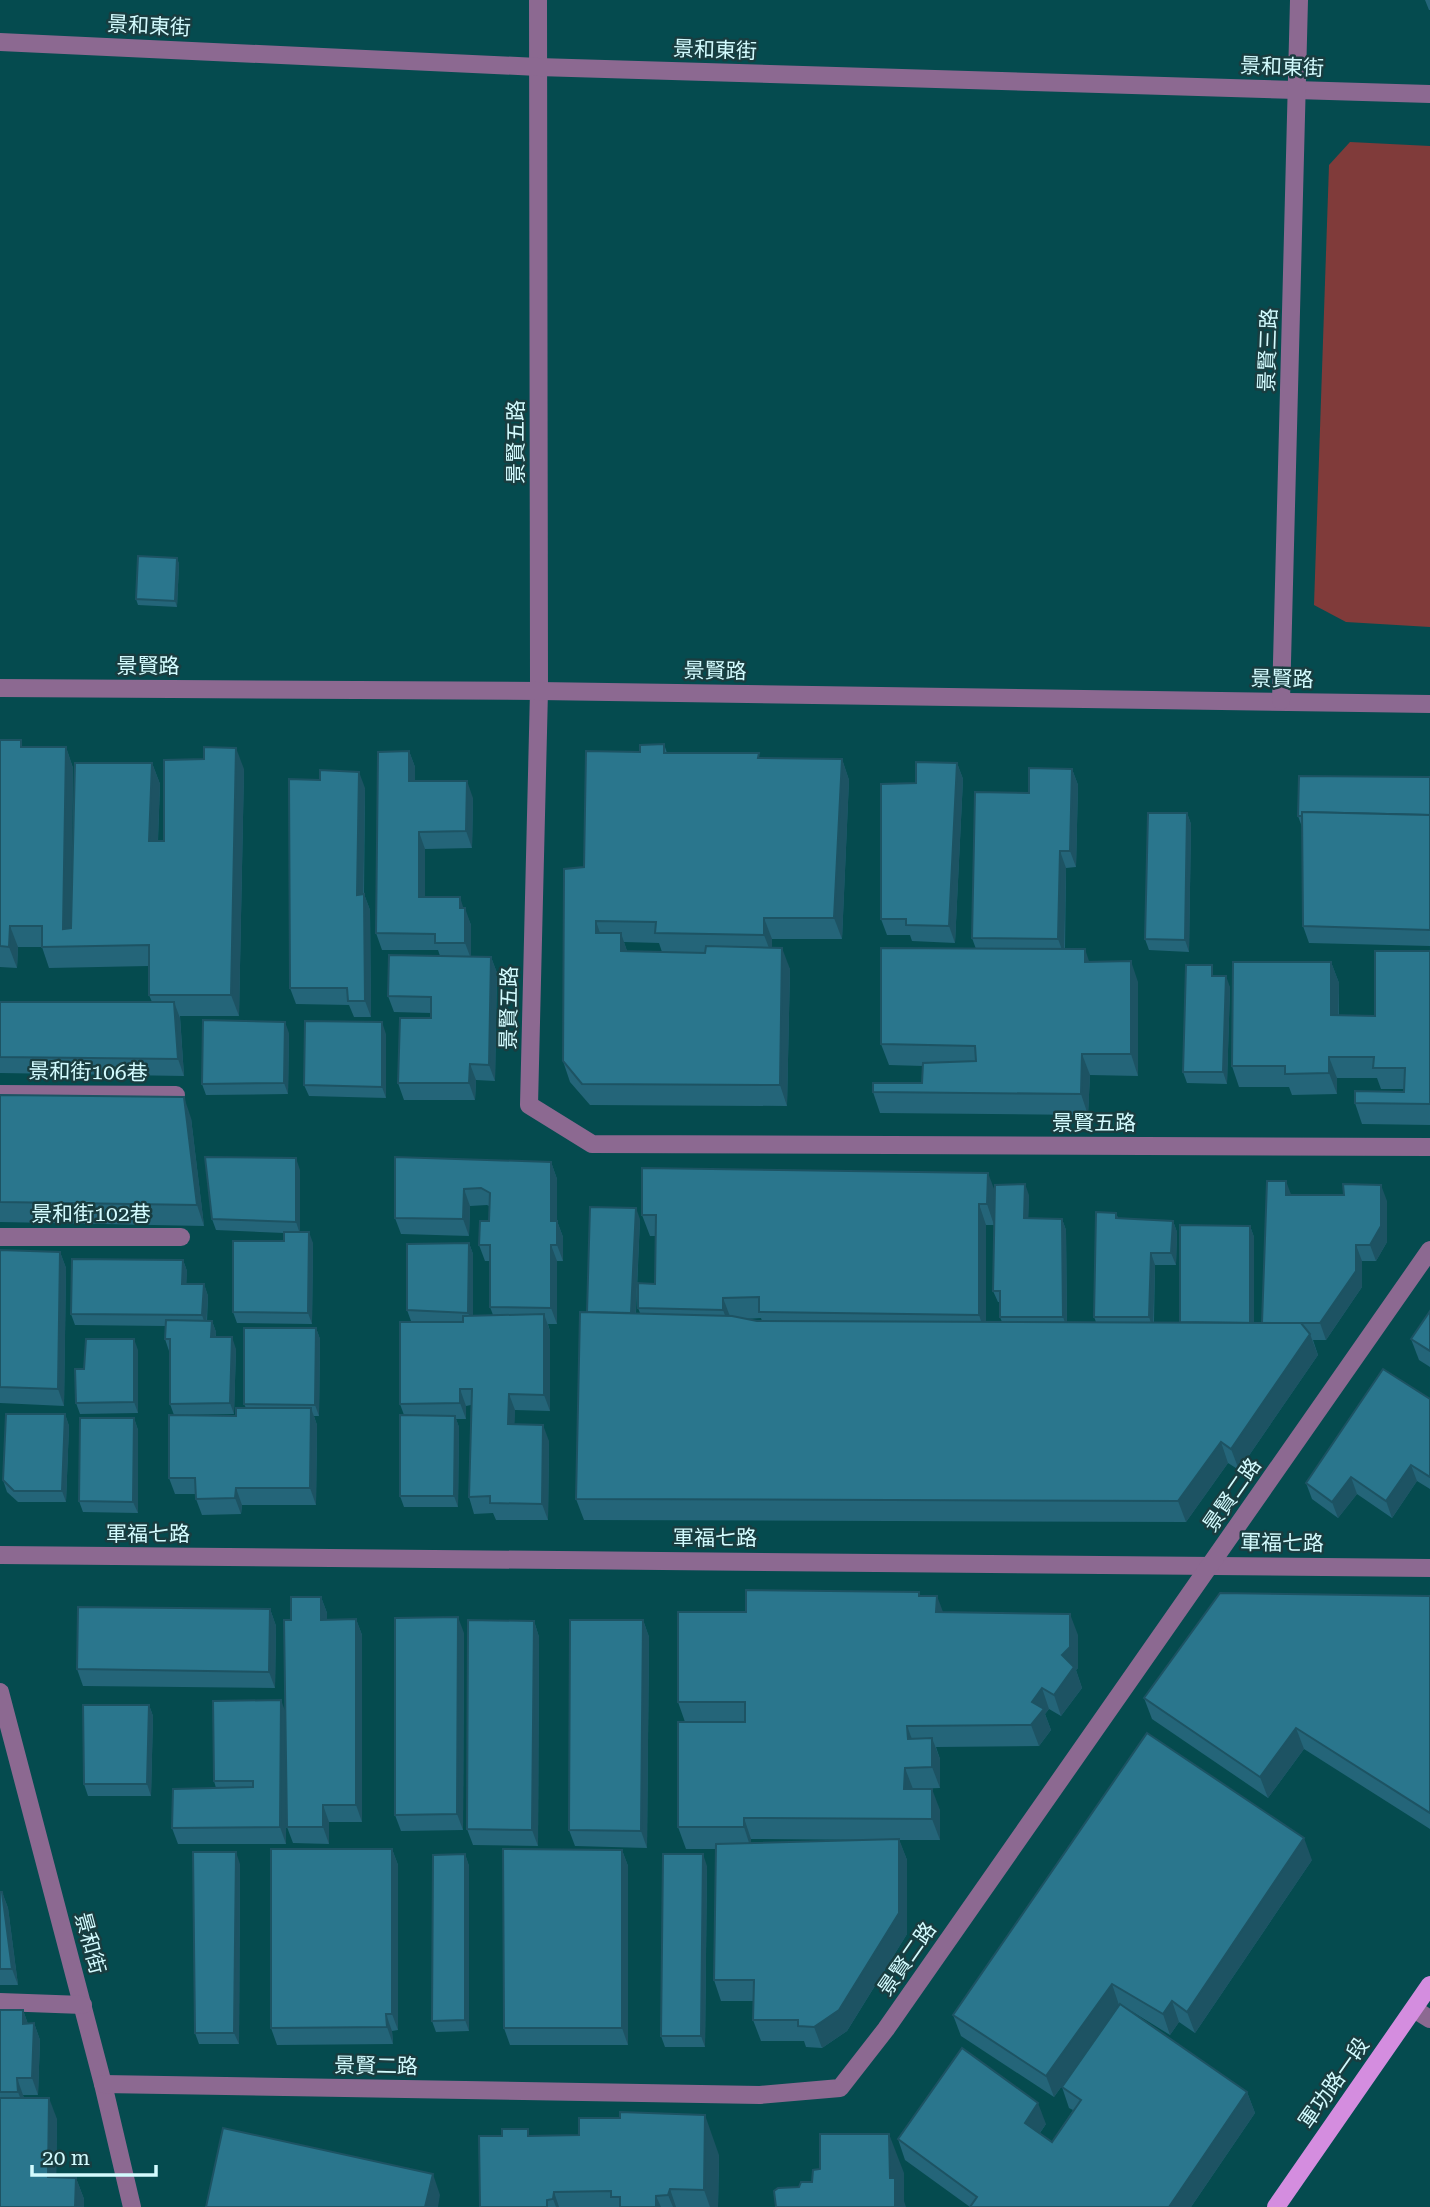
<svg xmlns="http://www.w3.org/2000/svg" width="1430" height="2207" font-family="'Roboto Serif','Noto Sans TC',serif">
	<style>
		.green { fill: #803b3a }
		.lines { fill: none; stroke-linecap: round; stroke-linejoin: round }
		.minor { stroke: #8c6991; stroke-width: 18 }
		.major { stroke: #d48ddf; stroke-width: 18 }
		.wall { fill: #246579; fill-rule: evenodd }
		.shaded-wall { fill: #1d5363 }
		.building { fill: #2a768d; stroke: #1d5363; stroke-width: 2 }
		.labels { text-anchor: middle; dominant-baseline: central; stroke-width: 5; stroke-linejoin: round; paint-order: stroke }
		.street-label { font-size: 21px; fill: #d3fbfe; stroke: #193d40 }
	</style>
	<rect width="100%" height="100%" fill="#054b4f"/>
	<path class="green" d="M1350 142 1430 146V627L1346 622 1314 605 1329 165Z"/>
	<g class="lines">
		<g class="minor">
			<path d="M538 0 539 691 529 1105 592 1144 1430 1147"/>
			<path d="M0 42 538 67 1430 94"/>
			<path d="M0 688 539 691 1430 704"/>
			<path d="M1281 701 1299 0"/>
			<path d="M0 1094 176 1095"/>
			<path d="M0 1237H181"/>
			<path d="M0 1555 1430 1568"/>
			<path d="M0 1692 103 2084 132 2207"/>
			<path d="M0 2002 83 2005"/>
			<path d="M1414 2009 1430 2019"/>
			<path d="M103 2084 760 2095 840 2088 886 2029 1430 1250"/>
		</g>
		<path class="major" d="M1276 2207 1430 1985"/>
	</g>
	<g class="wall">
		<path d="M1425 0H1430V10H1429Z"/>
		<path d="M177 558 179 564 177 607 138 605 136 599Z"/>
		<path d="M0 740 24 747H66L73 768 71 899 152 763 160 784 158 841H164L244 769 239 1016H180L184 1076 0 1073V1002H152L149 995V966L49 968 42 947H18L17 968 0 967Z"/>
		<path d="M664 744 667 753 761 758 842 759 849 780 842 939H772V948L790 969 787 1106 590 1105 570 1082 563 1061 584 867 640 752ZM624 942 659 943 662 952 627 951Z"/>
		<path d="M409 751 415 767V781L473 798 472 848 425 849V897L464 908 471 925V956L491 957 497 973 495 1081 476 1080 475 1100H404L398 1083 431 1018V1013L394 1012 388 996 440 956 438 950H382L376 933Z"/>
		<path d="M957 763 963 779 955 943 912 941 910 935H887L881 919 916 783Z"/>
		<path d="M1072 769 1078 785 1076 867 1066 868 1065 949 1089 962 1138 982V1076L1090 1075 1088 1115 880 1113 873 1092 922 1083 923 1066 889 1065 881 1044 976 949 972 938 1029 793Z"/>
		<path d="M1430 777V946L1309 943 1303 926 1302 827 1298 816Z"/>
		<path d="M365 788 364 894 370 910 371 1017H354L349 1005 296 1004 290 988Z"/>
		<path d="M1187 813 1191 824 1189 952 1149 950 1145 939Z"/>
		<path d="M1430 951V1125L1362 1124 1355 1103 1404 1092 1405 1089H1381L1377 1078H1337V1094L1292 1095 1289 1087H1239L1232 1066 1331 962 1339 983V1015L1375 1016Z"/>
		<path d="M1216 976 1230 987 1227 1084 1187 1083 1183 1072Z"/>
		<path d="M289 1033 288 1094 206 1095 202 1084Z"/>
		<path d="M386 1034V1098L309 1096 304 1085Z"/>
		<path d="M0 1095 191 1118 204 1226 0 1222Z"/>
		<path d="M395 1157 551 1162 557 1179V1221L563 1237V1261H557V1324H548L550 1331V1411L515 1410 514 1424 549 1441 548 1520H496L493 1513 474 1514 469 1497 471 1405 466 1406V1419H456L459 1427 458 1507H404L400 1496 404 1415 400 1404 428 1322 411 1321 407 1310 469 1243 473 1254V1315H493L490 1307V1261H485L479 1245 489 1221V1206L487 1205 470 1206 469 1236 401 1234 395 1218Z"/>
		<path d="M300 1170V1232L313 1243 312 1324 237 1323 233 1312 284 1241V1233L216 1230 212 1219Z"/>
		<path d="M995 1193 1029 1195 1028 1218 1062 1219 1066 1230 1067 1322H1096L1094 1317 1116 1213 1118 1218 1173 1221 1177 1232 1176 1265H1155L1154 1322H1180L1250 1226 1254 1237V1323H1262L1291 1195 1387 1201V1242L1376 1261H1362V1287L1326 1340H1313L1318 1355 1239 1470 1228 1463 1186 1522 584 1520 576 1499 587 1312 640 1219 636 1313H640L638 1308 655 1284 656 1236H650L642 1215ZM986 1225H994L993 1291 998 1302H1000V1317L1002 1322H986ZM761 1318 762 1321 745 1319Z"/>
		<path d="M0 1250 60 1252 66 1268 64 1406 0 1403Z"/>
		<path d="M183 1260 187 1271 186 1284H204L208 1296 207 1321H212L216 1332V1337L236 1349 234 1414 174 1415 170 1404V1351H169L165 1339V1326L75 1325 71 1314Z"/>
		<path d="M1430 1311V1367L1419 1360 1411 1339Z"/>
		<path d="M316 1328 320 1339 319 1416H314L317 1425 316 1505H242L241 1514 202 1515 196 1499V1494H175L169 1478 246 1408 244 1404Z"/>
		<path d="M138 1350V1413L80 1414 76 1403 84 1369Z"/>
		<path d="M1430 1399V1489L1417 1481 1392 1518 1357 1494 1338 1518 1312 1499 1306 1483Z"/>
		<path d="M65 1414 69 1426 66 1502H18L7 1492 3 1480Z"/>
		<path d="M134 1418 138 1430V1513L83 1512 79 1501Z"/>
		<path d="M920 1596 943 1612 1078 1635V1668L1076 1670 1082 1688 1061 1716 1049 1709 1045 1714 1051 1730 1039 1746 936 1747 940 1759V1788L913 1789 940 1810V1840H899L907 1860V1934L847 2031 822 2048 806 2047 804 2041H761L753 2020 754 2001H721L714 1980 716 1849H686L678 1827 685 1722 678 1702 746 1612ZM751 1839 875 1840 751 1843Z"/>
		<path d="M1430 1596V1829L1304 1749 1268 1798 1152 1719 1144 1698Z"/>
		<path d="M321 1597 327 1613V1620L356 1619 362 1635V1822H329V1844L293 1843 287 1827 286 1790V1844H178L172 1828 216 1788 214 1781 285 1712 291 1620Z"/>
		<path d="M270 1609 276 1626 275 1688 83 1686 77 1669Z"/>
		<path d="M643 1620 649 1637 647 1848 575 1846 569 1830Z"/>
		<path d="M534 1621 539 1637 538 1846 473 1845 467 1829Z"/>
		<path d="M464 1633 463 1830 401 1831 395 1815Z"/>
		<path d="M149 1705 153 1716 151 1796H88L84 1784Z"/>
		<path d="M392 1849 398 1865V2030L392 2031 393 2044 277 2045 271 2028Z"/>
		<path d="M622 1850 628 1866V2045H510L504 2028Z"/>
		<path d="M465 1854 469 1866V2031L436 2032 432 2021Z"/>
		<path d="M1312 1860 1195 2033 1179 2022 1170 2035 1128 2009 1247 2092 1255 2113 1191 2207H970L905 2160 898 2139 1046 2124 1040 2133 1052 2142 1073 2110 1069 2108 1062 2087 1120 2005 1054 2097 961 2036 953 2015Z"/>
		<path d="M240 1864 239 2044H199L195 2033Z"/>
		<path d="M707 1866 705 2047H665L661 2036Z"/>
		<path d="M0 1892H2L8 1908 18 1985H0Z"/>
		<path d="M0 2010H23L28 2024 34 2023 40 2040 38 2095H23L24 2098 57 2119 56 2177 76 2178 84 2199 0 2207Z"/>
		<path d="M530 2136 719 2155 718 2207H480Z"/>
	</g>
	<g class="shaded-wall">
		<path d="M177 558 179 564 177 607 175 601Z"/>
		<path d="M66 747 73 768 71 946 63 929Z"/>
		<path d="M236 748 244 769 239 1016 231 995Z"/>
		<path d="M409 751 415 767V797L409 781Z"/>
		<path d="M842 759 849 780 842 939 834 918Z"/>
		<path d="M152 763 160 784 157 862 149 841Z"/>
		<path d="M957 763 963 779 955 943 949 926Z"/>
		<path d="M1072 769 1078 785 1076 867 1070 851Z"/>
		<path d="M359 772 365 788 363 911 357 895Z"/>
		<path d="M467 781 473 798 472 848 466 831Z"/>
		<path d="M1187 813 1191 824 1189 952 1185 940Z"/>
		<path d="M419 832 425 849V913L419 897Z"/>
		<path d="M1060 851 1066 868 1064 955 1058 939Z"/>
		<path d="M364 894 370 910 371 1017 365 1001Z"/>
		<path d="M460 897 465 913V908L471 925V959L465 943 460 908Z"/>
		<path d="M764 918 772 939V956L764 935Z"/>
		<path d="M596 921 603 942 596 933Z"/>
		<path d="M10 926 18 947 17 968 9 947Z"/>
		<path d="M621 933 628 954 621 951Z"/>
		<path d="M782 948 790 969 787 1106 780 1085Z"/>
		<path d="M1085 949 1092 970 1085 962Z"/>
		<path d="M491 957 497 973 495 1081 489 1065Z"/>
		<path d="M1131 961 1138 982V1076L1131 1054Z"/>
		<path d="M1331 962 1339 983 1338 1036 1331 1015Z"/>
		<path d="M1226 976 1230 987 1227 1084 1223 1072Z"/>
		<path d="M174 1002 180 1018 184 1076 178 1059Z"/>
		<path d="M285 1022 289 1033 288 1094 284 1083Z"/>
		<path d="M382 1022 386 1034V1098L382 1087Z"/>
		<path d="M1082 1054 1090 1075 1088 1115 1081 1094Z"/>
		<path d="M1329 1057 1337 1078V1094L1329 1073Z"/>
		<path d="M470 1064 476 1080 475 1100 469 1083Z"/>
		<path d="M184 1097 191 1118 204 1226 197 1205Z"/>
		<path d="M296 1158 300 1170V1234L296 1222Z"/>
		<path d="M551 1162 557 1179V1237L551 1221Z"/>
		<path d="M988 1173 996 1194 994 1225 987 1204Z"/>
		<path d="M1286 1181 1292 1197 1286 1195Z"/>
		<path d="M1025 1184 1029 1195 1028 1229 1024 1218Z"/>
		<path d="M1381 1185 1387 1201V1242L1376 1261 1370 1245Z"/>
		<path d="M464 1189 470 1206 469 1236 463 1219Z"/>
		<path d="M979 1204 986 1225V1336L979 1315Z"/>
		<path d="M636 1208 640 1219 635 1327 631 1316Z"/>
		<path d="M1062 1219 1066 1230 1067 1328 1063 1317Z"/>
		<path d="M557 1221 563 1237V1261L557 1245Z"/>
		<path d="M1173 1221 1177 1232 1176 1265 1171 1253Z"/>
		<path d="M1250 1226 1254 1237V1338L1250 1327Z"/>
		<path d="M309 1232 313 1243 312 1324 308 1313Z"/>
		<path d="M469 1243 473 1254V1324L468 1313Z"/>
		<path d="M551 1245 557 1261V1324L551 1308Z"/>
		<path d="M1356 1245 1362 1261V1287L1326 1340 1320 1323Z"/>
		<path d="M60 1252 66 1268 64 1406 58 1389Z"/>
		<path d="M1151 1253 1155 1265 1153 1329 1149 1317Z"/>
		<path d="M183 1260 187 1271 186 1295 182 1284Z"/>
		<path d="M204 1284 208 1296 206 1327 202 1315Z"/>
		<path d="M723 1298 731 1319V1331L723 1310Z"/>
		<path d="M544 1314 550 1331V1411L544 1395Z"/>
		<path d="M212 1321 216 1332 215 1349 211 1337Z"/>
		<path d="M316 1328 320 1339 319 1416 315 1405Z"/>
		<path d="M1310 1334 1318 1355 1239 1470 1231 1449Z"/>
		<path d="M232 1337 236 1349 234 1414 230 1403Z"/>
		<path d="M134 1339 138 1350V1413L134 1402Z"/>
		<path d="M460 1389 466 1406V1419L460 1403Z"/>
		<path d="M509 1394 515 1410 514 1441 508 1424Z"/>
		<path d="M311 1408 317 1425 316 1505 310 1488Z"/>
		<path d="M65 1414 69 1426 66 1502 62 1491Z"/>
		<path d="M455 1416 459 1427 458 1507 454 1496Z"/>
		<path d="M134 1418 138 1430V1513L133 1502Z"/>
		<path d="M543 1425 549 1441 548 1520 542 1504Z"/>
		<path d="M1221 1442 1228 1463 1186 1522 1178 1501Z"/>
		<path d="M1411 1465 1417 1481 1392 1518 1386 1501Z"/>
		<path d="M1351 1477 1357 1494 1338 1518 1332 1502Z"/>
		<path d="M236 1488 242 1505 241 1514 235 1498Z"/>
		<path d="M937 1596 945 1617 936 1612Z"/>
		<path d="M321 1597 327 1613V1637L321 1620Z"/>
		<path d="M270 1609 276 1626 275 1688 269 1672Z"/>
		<path d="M1070 1614 1078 1635V1668L1076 1670 1082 1688 1061 1716 1054 1695Z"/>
		<path d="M458 1617 464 1633 463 1830 457 1814Z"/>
		<path d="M356 1619 362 1635V1822L356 1805Z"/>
		<path d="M643 1620 649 1637 647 1848 641 1831Z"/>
		<path d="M534 1621 539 1637 538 1846 532 1830Z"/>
		<path d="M1042 1688 1049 1709 1045 1714 1051 1730 1039 1746 1031 1725 1032 1702Z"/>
		<path d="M281 1700 287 1716 286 1844 280 1827Z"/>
		<path d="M149 1705 153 1716 151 1796 147 1784Z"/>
		<path d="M907 1726 915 1747 908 1739Z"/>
		<path d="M1296 1728 1304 1749 1268 1798 1260 1777Z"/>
		<path d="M932 1738 940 1759V1788L932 1767Z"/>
		<path d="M905 1768 913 1789H904Z"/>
		<path d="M932 1789 940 1810V1840L932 1819Z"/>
		<path d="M323 1805 329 1822V1844L323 1827Z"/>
		<path d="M744 1818 751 1839V1849L744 1827Z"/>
		<path d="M1304 1838 1312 1860 1195 2033 1187 2012Z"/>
		<path d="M899 1839 907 1860V1934L847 2031 822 2048 814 2027Z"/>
		<path d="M392 1849 398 1865V2030L392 2014Z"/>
		<path d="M622 1850 628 1866V2045L622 2028Z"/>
		<path d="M236 1852 240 1864 239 2044 234 2033Z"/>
		<path d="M465 1854 469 1866V2031L465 2020Z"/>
		<path d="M703 1854 707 1866 705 2047 701 2036Z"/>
		<path d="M2 1892 8 1908 18 1985 12 1969Z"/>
		<path d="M1112 1984 1119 2005 1054 2097 1046 2076Z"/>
		<path d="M1172 2001 1179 2022 1170 2035 1163 2014Z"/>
		<path d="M23 2010 29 2027 23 2024Z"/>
		<path d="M386 2014 392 2031 393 2044 387 2027Z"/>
		<path d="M34 2023 40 2040 38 2095 32 2078Z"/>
		<path d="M17 2078 23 2095 24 2108 18 2092Z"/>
		<path d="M1247 2092 1255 2113 1191 2207H1169Z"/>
		<path d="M49 2098 57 2119 56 2198 48 2177Z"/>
		<path d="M1038 2103 1046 2124 1032 2144 1025 2123Z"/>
		<path d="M705 2115 719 2155 718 2207H710L704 2190Z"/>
		<path d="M889 2134 904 2173V2201L906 2207H895L890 2178Z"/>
		<path d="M433 2174 440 2195 438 2207H425Z"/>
		<path d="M76 2178 84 2199V2207H75Z"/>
		<path d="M670 2189 676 2207H673L668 2195Z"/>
		<path d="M554 2192 559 2207H556L553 2199Z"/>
		<path d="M656 2196 661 2207H657Z"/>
	</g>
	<g class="building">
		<path d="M138 556 177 558 175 601 136 599Z"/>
		<path d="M0 740H21V747H66L63 929 71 928 75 763H152L149 841H164V760L204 759V747L236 748 231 995H149V945L42 947V926H10L9 947 0 946Z"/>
		<path d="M664 744V753H759L758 758 842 759 834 918H764V935L655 933 656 922 596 921V933H621V951L705 953 706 946 782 948 780 1085 582 1084 563 1061 564 869 584 867 586 751 640 752V745Z"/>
		<path d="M409 751V781H467L466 831 419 832V897H460V908H465V943H435V934L376 933 378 752Z"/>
		<path d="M916 762 957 763 949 926 906 925V919H881V784L916 783Z"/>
		<path d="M1029 768 1072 769 1070 851H1060L1058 939 972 938 975 792 1029 793Z"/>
		<path d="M320 770 359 772 357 895 364 894 365 1001H348L347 988H290L289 779 320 780Z"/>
		<path d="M1299 776 1430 777V815L1302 812V816H1298Z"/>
		<path d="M1302 812 1430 815V930L1303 926Z"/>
		<path d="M1148 813H1187L1185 940 1145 939Z"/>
		<path d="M881 948 1085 949V962L1131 961V1054H1082L1081 1094 873 1092V1083H922L923 1063 976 1061 975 1046 881 1044Z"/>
		<path d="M1375 951H1430V1104L1355 1103V1091L1404 1092 1405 1068H1373L1374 1057H1329V1073L1285 1074V1066H1232L1233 962H1331V1015L1375 1016Z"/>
		<path d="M389 955 491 957 489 1065 470 1064 469 1083H398L400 1018H431V997L388 996Z"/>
		<path d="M1186 965H1212V976H1226L1223 1072H1183Z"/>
		<path d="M0 1002H174L178 1059 0 1057Z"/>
		<path d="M203 1020 285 1022 284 1083 202 1084Z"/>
		<path d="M305 1021 382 1022V1087L304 1085Z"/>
		<path d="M0 1095 184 1097 197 1205 0 1202Z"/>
		<path d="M205 1157 296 1158V1222L212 1219Z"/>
		<path d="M395 1157 551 1162V1221H557V1245H551V1308L490 1307V1245H479L480 1221H489L490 1193 481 1188 464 1189 463 1219 395 1218Z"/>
		<path d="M642 1168 988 1173 987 1204H979V1315L759 1312V1297L723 1298V1310L638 1308V1283L655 1284 656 1215H642Z"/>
		<path d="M1267 1181H1286V1195H1344L1343 1184 1381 1185V1226L1370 1245H1356V1271L1320 1323H1262Z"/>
		<path d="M1025 1184 1024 1218 1062 1219 1063 1317H1000V1291H993L995 1185Z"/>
		<path d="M590 1207 636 1208 631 1313 587 1312Z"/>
		<path d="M1096 1212 1116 1213V1218L1173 1221 1171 1253H1151L1149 1317H1094Z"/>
		<path d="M1180 1225 1250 1226V1323L1180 1322Z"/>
		<path d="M284 1232H309L308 1313 233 1312V1241H284Z"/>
		<path d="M469 1243 468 1313 407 1310V1244Z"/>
		<path d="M0 1250 60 1252 58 1389 0 1387Z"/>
		<path d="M72 1259 183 1260 182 1284H204L202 1315 71 1314Z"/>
		<path d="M1430 1311V1351L1411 1339Z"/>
		<path d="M580 1312 732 1316 757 1321 1301 1323 1310 1334 1231 1449 1221 1442 1178 1501 576 1499Z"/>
		<path d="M544 1314V1395L509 1394 508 1424 543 1425 542 1504 490 1503V1496L469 1497 472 1389H460V1403L400 1404V1322H463V1316Z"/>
		<path d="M166 1320 212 1321 211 1337H232L230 1403 170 1404V1339H165Z"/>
		<path d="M244 1328H316L315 1405 244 1404Z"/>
		<path d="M86 1339H134V1402L76 1403 75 1369H84Z"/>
		<path d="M1383 1369 1430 1399V1477L1411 1465 1386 1501 1351 1477 1332 1502 1306 1483Z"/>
		<path d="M236 1408H311L310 1488H236L235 1498 196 1499 195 1478H169V1415L236 1416Z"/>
		<path d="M6 1414H65L62 1491H14L3 1480Z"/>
		<path d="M400 1415 455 1416 454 1496H400Z"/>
		<path d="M80 1418H134L133 1502 79 1501Z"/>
		<path d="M746 1590 919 1592V1596H937L936 1612 1070 1614V1647L1062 1655 1074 1667 1054 1695 1042 1688 1032 1702 1044 1709 1031 1725 907 1726 908 1739 932 1738V1767L905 1768 904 1789H932V1819L744 1818V1827H678V1722H745V1702H678V1612H746Z"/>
		<path d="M1220 1593 1430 1596V1813L1296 1728 1260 1777 1144 1698Z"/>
		<path d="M291 1597H321V1620L356 1619V1805H323V1827H287L284 1620H291Z"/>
		<path d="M78 1607 270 1609 269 1672 77 1669Z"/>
		<path d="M458 1617 457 1814 395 1815V1618Z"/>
		<path d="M468 1620 534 1621 532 1830 467 1829Z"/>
		<path d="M570 1620H643L641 1831 569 1830Z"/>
		<path d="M281 1700 280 1827 172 1828 173 1789 253 1787V1781H214L213 1701Z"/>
		<path d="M83 1705H149L147 1784H84Z"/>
		<path d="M1147 1733 1304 1838 1187 2012 1172 2001 1163 2014 1112 1984 1046 2076 953 2015Z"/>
		<path d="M899 1839V1913L839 2010 814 2027 798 2026V2020H753L754 1980H714L716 1844Z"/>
		<path d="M271 1849H392V2014H386L387 2027 271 2028Z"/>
		<path d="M503 1849 622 1850V2028H504Z"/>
		<path d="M193 1852H236L234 2033H195Z"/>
		<path d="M465 1854V2020L432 2021 433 1855Z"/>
		<path d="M663 1854H703L701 2036H661Z"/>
		<path d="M0 1892H2L12 1969H0Z"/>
		<path d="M1120 2004 1247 2092 1169 2207H970L977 2197 898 2139 962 2048 1038 2103 1025 2123 1052 2142 1081 2100 1062 2087Z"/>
		<path d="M0 2010H23V2024L34 2023 32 2078H17L18 2092H0Z"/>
		<path d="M0 2098H49L48 2177 76 2178 75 2207H0Z"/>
		<path d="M620 2112 705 2115 704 2190 670 2189 668 2195 656 2196V2207H620V2197H611V2191L554 2192 553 2199 547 2200V2207H480L479 2136H502V2129H528V2136L579 2135V2118H620Z"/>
		<path d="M223 2128 433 2174 425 2207H206Z"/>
		<path d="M820 2134H889L890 2178H895V2207H776L774 2191 778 2188 799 2187 801 2182H812L813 2170 820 2169Z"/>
	</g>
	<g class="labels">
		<g class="street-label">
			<text transform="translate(149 26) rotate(3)">景和東街</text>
			<text transform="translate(715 50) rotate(2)">景和東街</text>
			<text transform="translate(1282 67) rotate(2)">景和東街</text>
			<text transform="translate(1268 350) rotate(-88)">景賢三路</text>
			<text transform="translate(516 442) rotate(-90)">景賢五路</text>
			<text x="148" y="666">景賢路</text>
			<text transform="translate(715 671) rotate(1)">景賢路</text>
			<text transform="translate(1282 679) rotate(1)">景賢路</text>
			<text transform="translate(509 1008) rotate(-89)">景賢五路</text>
			<text transform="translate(88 1072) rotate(1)">景和街106巷</text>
			<text x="1094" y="1123">景賢五路</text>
			<text x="91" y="1214">景和街102巷</text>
			<text transform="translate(1232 1495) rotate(-55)">景賢二路</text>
			<text x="148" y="1534">軍福七路</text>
			<text x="715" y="1538">軍福七路</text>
			<text transform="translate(1282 1543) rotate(1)">軍福七路</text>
			<text transform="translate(90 1943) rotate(75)">景和街</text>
			<text transform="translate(907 1959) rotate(-55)">景賢二路</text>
			<text transform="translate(376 2066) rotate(1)">景賢二路</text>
			<text transform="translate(1334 2083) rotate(-55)">軍功路一段</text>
		</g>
	</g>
	<path d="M32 2165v10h124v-10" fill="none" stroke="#d3fbfe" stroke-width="3.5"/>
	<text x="42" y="2165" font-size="21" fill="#d3fbfe" stroke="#193d40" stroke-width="5" paint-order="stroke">20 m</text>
</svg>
